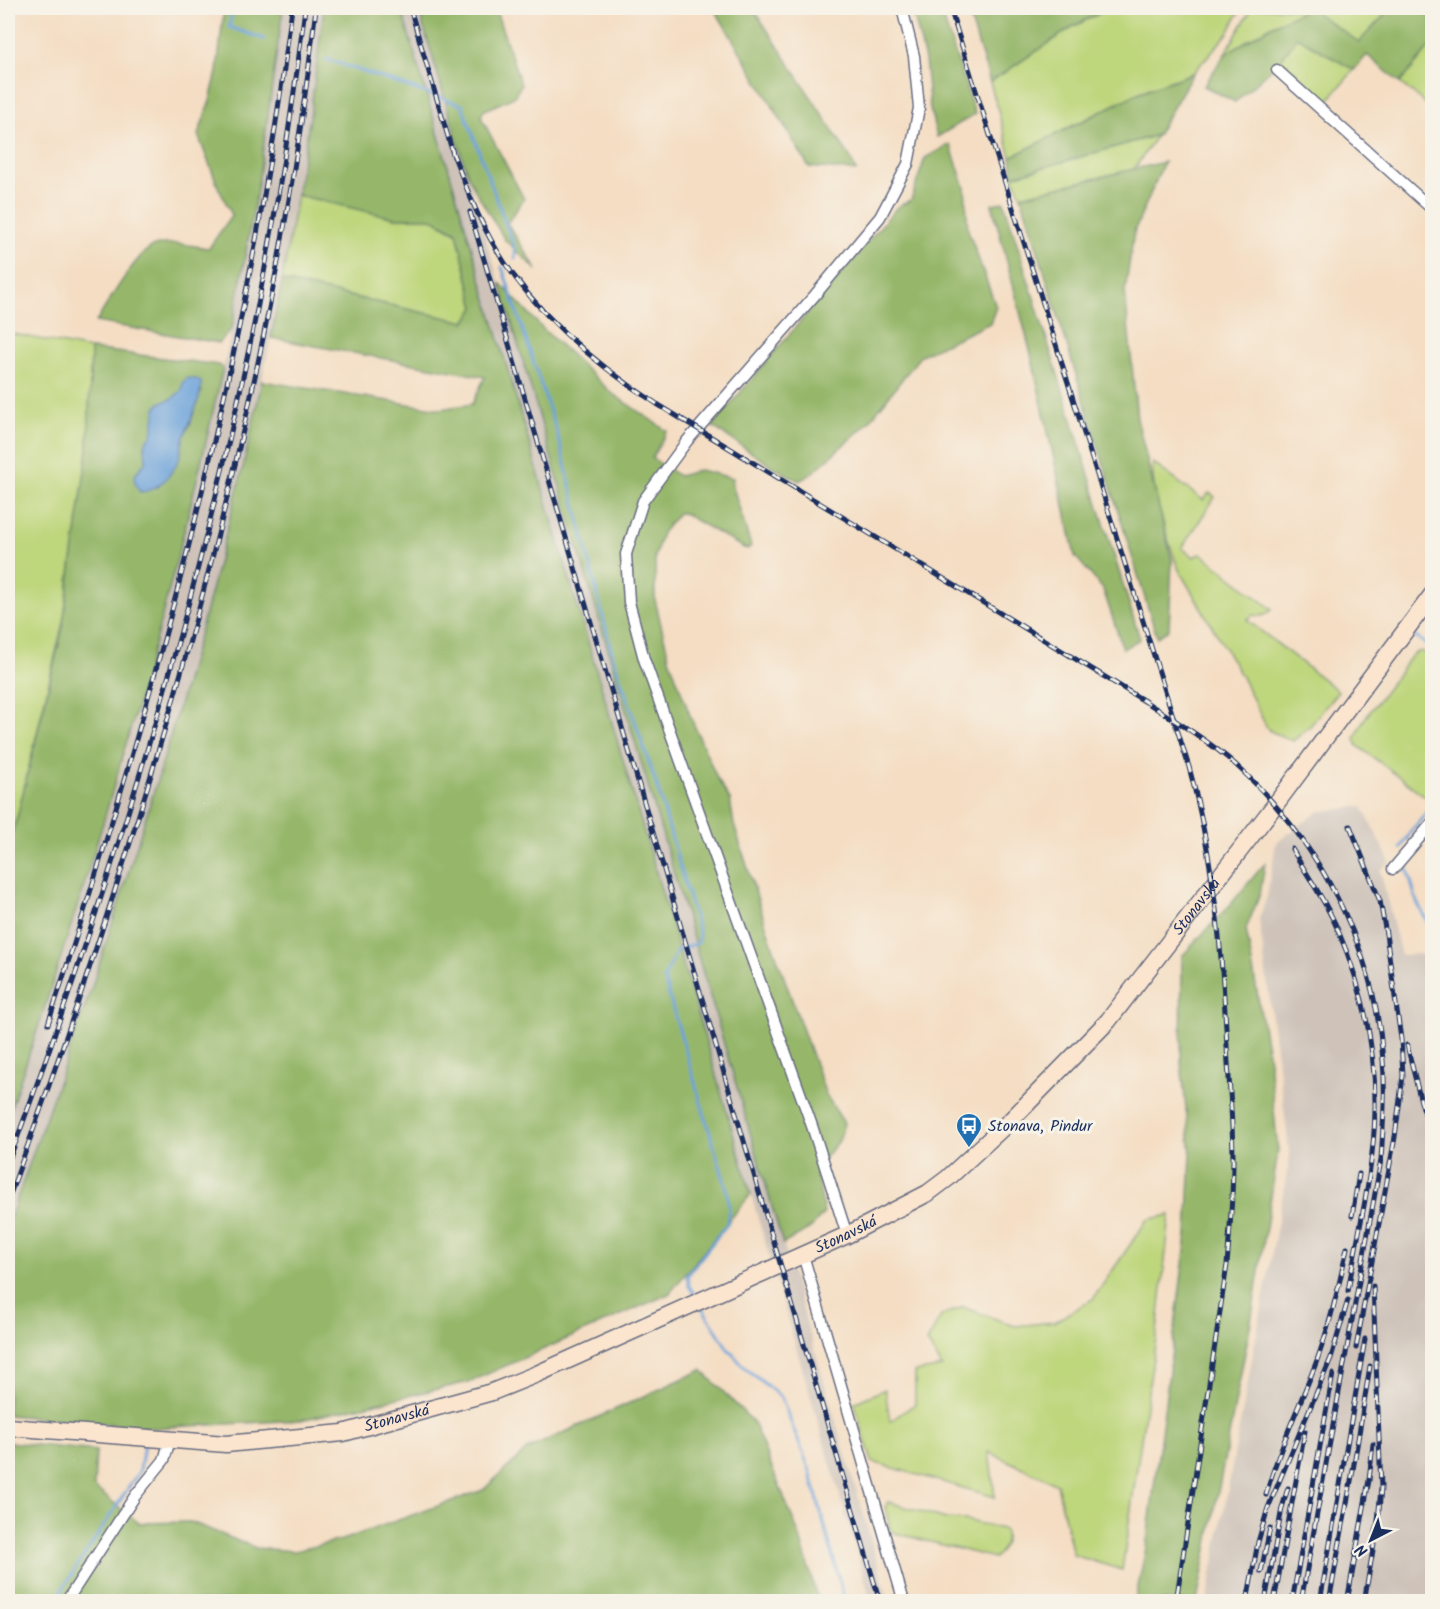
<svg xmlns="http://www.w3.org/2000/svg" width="1440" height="1609" font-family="Kalam,sans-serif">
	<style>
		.industrial { fill: #cec2b9 }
		.green { fill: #bed67b; stroke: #6c826c; stroke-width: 1.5 }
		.forest { fill: #96b76b; stroke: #587364; stroke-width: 1.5; fill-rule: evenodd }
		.water { fill: #6ca2da; stroke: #44689c; stroke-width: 1.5 }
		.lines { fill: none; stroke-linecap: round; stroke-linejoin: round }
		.stream { stroke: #6ca2da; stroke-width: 3 }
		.street-casing { stroke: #676c81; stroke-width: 13 }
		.secondary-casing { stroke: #676c81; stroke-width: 19 }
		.street { stroke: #fff; stroke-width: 10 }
		.secondary { stroke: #fbe5cf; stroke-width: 16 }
		.rail-casing { stroke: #1b2f5e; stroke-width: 5 }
		.rail { stroke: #f7f3e8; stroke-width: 3; stroke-dasharray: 9; stroke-linecap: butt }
		.labels { text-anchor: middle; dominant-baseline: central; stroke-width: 6; stroke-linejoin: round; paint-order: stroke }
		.street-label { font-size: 16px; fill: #1b2f5e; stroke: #f7f3e8 }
		.poi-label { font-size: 16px; fill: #1b2f5e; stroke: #f7f3e8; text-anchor: start }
	</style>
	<rect width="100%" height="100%" fill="#f7f3e8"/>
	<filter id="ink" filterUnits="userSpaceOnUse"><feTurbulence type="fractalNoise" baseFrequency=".0167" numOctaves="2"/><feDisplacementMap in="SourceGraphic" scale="12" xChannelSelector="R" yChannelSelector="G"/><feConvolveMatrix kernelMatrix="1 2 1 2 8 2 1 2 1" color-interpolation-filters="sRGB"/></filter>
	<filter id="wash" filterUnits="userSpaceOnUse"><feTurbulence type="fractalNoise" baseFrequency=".008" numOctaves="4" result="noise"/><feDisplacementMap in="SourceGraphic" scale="24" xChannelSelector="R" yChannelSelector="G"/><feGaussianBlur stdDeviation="1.35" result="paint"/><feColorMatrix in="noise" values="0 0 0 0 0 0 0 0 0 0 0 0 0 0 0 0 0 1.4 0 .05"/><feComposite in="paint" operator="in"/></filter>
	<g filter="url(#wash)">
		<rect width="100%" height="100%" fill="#f4ddc2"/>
		<g class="industrial">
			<path d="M283 8H324L310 117 297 195 271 338 243 467 204 618 161 769 93 984 8 1224V1116L59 969 124 759 165 608 203 457 232 329 258 184Z"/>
			<path d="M401 8H418L889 1601H871Z"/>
			<path d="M1362 806 1390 862 1380 870 1401 955 1420 954 1432 963V1601H1207L1290 1156 1259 919 1267 896 1276 843 1318 812Z"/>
		</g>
		<g class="green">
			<path d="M1110 8H1241L1228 33 1193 73 1140 92 1011 157 990 82 1074 26Z"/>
			<path d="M1252 8H1391L1359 43 1273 25 1225 54Z"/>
			<path d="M1297 36 1354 70 1326 103 1280 61Z"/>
			<path d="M1432 44V105L1431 108 1400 83Z"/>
			<path d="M1157 135 1134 169 1021 196 1013 176Z"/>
			<path d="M297 195 395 218H431L457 233 475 308 465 322 282 281Z"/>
			<path d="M8 333 91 349 88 449 64 618 17 818 8 845Z"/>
			<path d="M1153 463 1203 500 1209 493 1215 497 1182 548 1194 557 1199 554 1203 555 1272 609C1266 616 1262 617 1253 615L1247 620 1338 691 1311 725 1293 741 1270 731 1266 726 1242 677 1180 572C1171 552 1149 483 1153 463Z"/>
			<path d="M1421 651 1432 659V800H1430L1358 746 1355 739 1363 721 1413 654Z"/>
			<path d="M1170 1215 1158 1324 1122 1570 1073 1555 1057 1484 989 1452 995 1497 872 1462 854 1403 885 1389 890 1421 915 1404V1372L942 1367 927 1342 941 1316 963 1307 1015 1326 1054 1322 1093 1299 1147 1220Z"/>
			<path d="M888 1502 946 1519 965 1520 1002 1529 1005 1532C1007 1543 1003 1551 994 1558L895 1533 890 1529 885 1507Z"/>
		</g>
		<g class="forest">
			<path d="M224 8H283L258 184 232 329 219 343 96 322C106 306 136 254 152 247 167 240 193 246 209 248L232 215 219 189 198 135 210 101 217 72Z"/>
			<path d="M324 8H401L751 1194 669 1294 469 1382 301 1420 152 1428 8 1415V1224L93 984 161 769 204 618 243 467 262 381 440 409 472 404 485 377 271 338 282 281 465 322 475 308 457 232 431 218H395L297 195 310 117Z"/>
			<path d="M418 8H495L521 85 514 97 483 111 481 117 524 199 507 223 537 270 505 240 476 192 467 173Z"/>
			<path d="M714 8H753L850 157 856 171 809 167Z"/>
			<path d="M912 8H940L975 114 937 137 930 109 925 60Z"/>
			<path d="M967 8H1110L1074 26 990 82Z"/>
			<path d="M1309 8 1359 42 1391 8H1420L1432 18V44L1400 83 1367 55 1354 70 1297 37 1280 61 1235 102 1204 86 1225 54 1273 25Z"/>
			<path d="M1193 73 1157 135 1013 176 1011 157 1140 92Z"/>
			<path d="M950 144 965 188 968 230 996 307 990 323 921 355 868 423 810 475 799 481 773 467 712 426 897 207 911 200 925 158Z"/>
			<path d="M1164 162 1134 232 1125 291 1137 419 1172 560 1169 629 1157 637 1021 196Z"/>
			<path d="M1004 202 1140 639 1123 649 1103 589 1075 556 1031 354 992 204Z"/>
			<path d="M500 283 543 329 613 394 667 431 652 458 679 476 700 470 733 478 732 484 751 546 748 549 744 548 683 513H678L662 533 655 556V600L669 658 691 718 717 778 730 800 734 825 770 938 826 1095 844 1123 839 1141 816 1168 824 1213 812 1227 783 1244Z"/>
			<path d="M91 349 219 365 223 368C166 623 93 870 8 1116V844L17 818 62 631 88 449ZM182 390 202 391 196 402 191 423 184 435 178 461 158 487 136 485V472L147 461 145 446 147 440 152 435 160 403 172 399Z"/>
			<path d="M1265 863 1260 894 1246 929 1269 1060 1278 1152 1251 1321 1197 1601H1135L1146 1548 1187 1235 1191 1155 1181 1062 1182 956 1230 905Z"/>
			<path d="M702 1370 753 1422 799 1534 818 1601H8V1442L96 1451 94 1487 139 1523 191 1522 256 1548 294 1551 342 1540 483 1490 528 1449Z"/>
		</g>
		<path class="water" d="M188 378 195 379 201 382C202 397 191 419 185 434 181 442 182 453 178 461 171 476 157 491 140 492 129 475 136 475 146 461L145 446 147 440 152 435 156 408 160 403 172 399 182 390 183 382Z"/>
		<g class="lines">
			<g class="stream">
				<path d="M233 8 229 27 264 39"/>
				<path d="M326 59 462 105 515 249V258"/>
				<path d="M502 267 558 436 613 657 656 783 699 933 698 943 677 950 664 979 727 1190 729 1208 727 1224 687 1276 689 1286 694 1294"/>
				<path d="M1414 636 1432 648"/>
				<path d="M1401 848 1412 830 1432 807"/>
				<path d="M1406 865 1417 902 1432 931"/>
				<path d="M703 1309 728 1349 746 1369 781 1397 810 1471 845 1602"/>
				<path d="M54 1602 140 1470 144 1444"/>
			</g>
		</g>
	</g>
	<g filter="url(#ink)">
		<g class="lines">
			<defs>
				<g id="street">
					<path d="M1277 70 1432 209"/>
					<path d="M1393 869 1432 823"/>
					<path d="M847 1235 812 1126 644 659 629 602 626 554 643 501 687 441 815 295 880 217 908 164 919 108 914 56 902 8"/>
					<path d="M803 1255 904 1602"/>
					<path d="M66 1602 135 1496 164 1460 170 1440"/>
				</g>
				<g id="secondary">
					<path id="s1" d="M8 1427 226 1444 343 1433 492 1392 537 1374 847 1235 928 1193 948 1178 1012 1119 1108 1021 1275 805 1432 595"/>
				</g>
			</defs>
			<use href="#street" class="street-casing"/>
			<use href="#secondary" class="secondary-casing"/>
			<use href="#street" class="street"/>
			<use href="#secondary" class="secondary"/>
			<defs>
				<g id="rail">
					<path d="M410 8 454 157"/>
					<path d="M950 8 1189 767C1214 859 1222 951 1227 1046 1229 1084 1233 1122 1233 1160 1233 1195 1230 1230 1227 1265L1176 1602"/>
					<path d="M452 151C464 182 475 211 491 240 529 309 592 362 657 404L1146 702C1177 722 1209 741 1236 765 1319 841 1375 947 1383 1060 1386 1094 1383 1127 1381 1160L1301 1602"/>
					<path d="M470 212 880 1602"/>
					<path d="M1350 826 1380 901 1386 934 1401 1039 1403 1076 1395 1137 1356 1348"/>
					<path d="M1292 849C1307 875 1325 900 1337 928 1362 985 1376 1048 1375 1110 1374 1171 1358 1232 1348 1291"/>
					<path d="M48 1024C157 692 249 355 292 8"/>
					<path d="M1407 1045 1421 1102 1432 1133"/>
					<path d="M8 1163C147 790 258 404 305 8"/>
					<path d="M8 1200C149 814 270 417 316 8"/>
					<path d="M1352 1216 1359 1174"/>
					<path d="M1266 1495C1278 1450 1299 1407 1316 1363 1330 1326 1339 1286 1347 1248"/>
					<path d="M1261 1572 1270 1528"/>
					<path d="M1247 1602 1258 1542 1268 1508 1331 1358 1348 1300"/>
					<path d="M1265 1602 1282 1508 1288 1488"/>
					<path d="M1274 1602 1305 1431"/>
					<path d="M1292 1602 1333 1374"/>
					<path d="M1320 1602 1365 1339"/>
					<path d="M1329 1602 1353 1470 1370 1366"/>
					<path d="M1347 1602 1369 1480 1373 1444"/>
					<path d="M1364 1602 1378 1521 1381 1488 1373 1286"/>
				</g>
			</defs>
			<use href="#rail" class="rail-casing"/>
			<use href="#rail" class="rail"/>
		</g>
	</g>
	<defs>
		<symbol id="bus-pin" viewBox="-11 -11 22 30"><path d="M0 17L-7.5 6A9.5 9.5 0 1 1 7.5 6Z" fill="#1f6fb2" stroke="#f7f3e8"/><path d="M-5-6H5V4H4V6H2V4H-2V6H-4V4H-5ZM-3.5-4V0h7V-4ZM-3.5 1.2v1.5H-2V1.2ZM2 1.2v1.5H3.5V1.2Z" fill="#fff"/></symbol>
	</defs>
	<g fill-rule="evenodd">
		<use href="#bus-pin" x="954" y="1111" width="30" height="40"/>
	</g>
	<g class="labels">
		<g class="street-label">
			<text stroke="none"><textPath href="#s1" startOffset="1364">Stonavská</textPath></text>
			<text stroke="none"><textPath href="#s1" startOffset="878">Stonavská</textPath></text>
			<text stroke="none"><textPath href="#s1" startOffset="392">Stonavská</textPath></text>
		</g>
		<g class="poi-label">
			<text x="988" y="1126">Stonava, Pindur</text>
		</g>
	</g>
	<rect width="1440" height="1609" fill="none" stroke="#f7f3e8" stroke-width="30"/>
	<g transform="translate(1371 1540) rotate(222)" stroke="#f7f3e8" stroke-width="4.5" paint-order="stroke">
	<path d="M0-4.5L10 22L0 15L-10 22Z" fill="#1b2f5e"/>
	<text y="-9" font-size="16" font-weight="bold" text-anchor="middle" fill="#1b2f5e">N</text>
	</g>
</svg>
